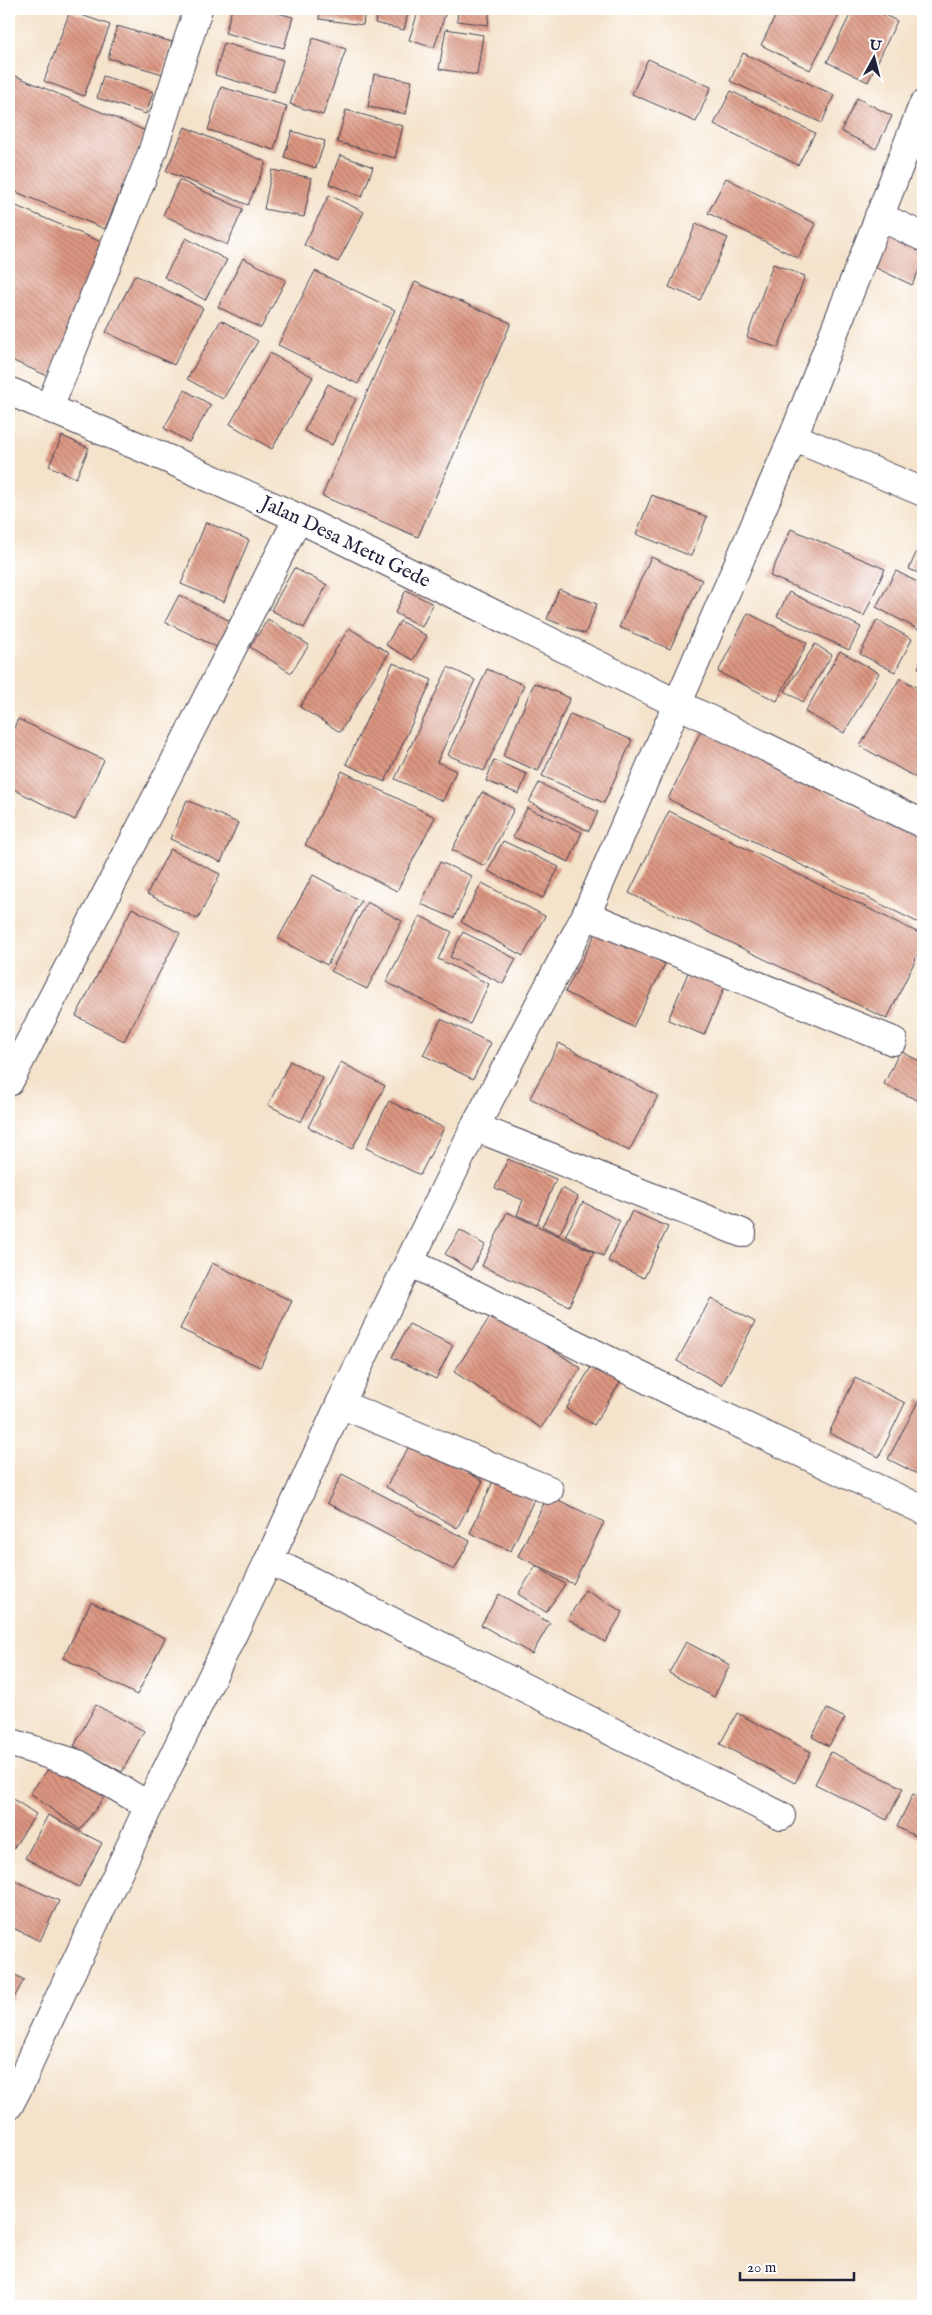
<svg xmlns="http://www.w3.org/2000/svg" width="932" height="2315" font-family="'IM FELL English',serif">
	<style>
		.building { fill: url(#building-back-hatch) }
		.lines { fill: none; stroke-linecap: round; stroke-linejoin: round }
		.minor-casing { stroke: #423f50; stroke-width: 30 }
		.minor { stroke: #fff; stroke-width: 28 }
		.labels { text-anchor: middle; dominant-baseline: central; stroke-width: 4; stroke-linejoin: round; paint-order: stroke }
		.street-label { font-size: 20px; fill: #22223b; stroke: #fff }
	</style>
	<defs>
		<pattern id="building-back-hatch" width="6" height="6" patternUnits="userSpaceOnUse" patternTransform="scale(1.25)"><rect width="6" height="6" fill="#dc9681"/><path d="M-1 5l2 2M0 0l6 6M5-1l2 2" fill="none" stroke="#b27a6b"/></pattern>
	</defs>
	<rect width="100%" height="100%" fill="#fff"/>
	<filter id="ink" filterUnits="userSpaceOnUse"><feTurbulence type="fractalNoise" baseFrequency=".02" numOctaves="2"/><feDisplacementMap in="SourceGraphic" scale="10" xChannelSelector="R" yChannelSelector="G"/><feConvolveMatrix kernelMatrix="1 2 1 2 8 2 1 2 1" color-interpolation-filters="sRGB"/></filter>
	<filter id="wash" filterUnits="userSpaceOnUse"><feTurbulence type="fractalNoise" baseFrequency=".0096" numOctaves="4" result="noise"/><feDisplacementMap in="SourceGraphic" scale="20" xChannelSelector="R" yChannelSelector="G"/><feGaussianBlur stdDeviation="1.12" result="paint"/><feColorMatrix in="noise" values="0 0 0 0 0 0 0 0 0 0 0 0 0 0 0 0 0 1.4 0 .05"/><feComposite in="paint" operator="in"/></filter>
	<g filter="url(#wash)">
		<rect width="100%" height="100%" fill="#f4e2ca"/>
		<g id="blocks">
			<g class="building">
				<path d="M232 9H262L293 17 284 48 225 33Z"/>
				<path d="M320 9H365L363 25 319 19Z"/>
				<path d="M378 9H409L404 30 375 23Z"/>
				<path d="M419 9H447L434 48 409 40Z"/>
				<path d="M458 9H490L488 25 457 21Z"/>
				<path d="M779 9H842L810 70 761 45Z"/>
				<path d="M853 9H872L897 21 868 82 827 62Z"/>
				<path d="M70 11 110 25 84 96 44 81Z"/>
				<path d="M117 26 172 42 163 74 108 58Z"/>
				<path d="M446 29 483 35 477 75 439 69Z"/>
				<path d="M313 38 346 49 323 115 290 104Z"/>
				<path d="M224 43 283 60 274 92 215 75Z"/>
				<path d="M743 53 834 95 822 123 730 81Z"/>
				<path d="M648 59 711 87 696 122 632 94Z"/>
				<path d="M11 74 146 131 105 229 9 189V79Z"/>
				<path d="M374 74 412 81 406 114 368 107Z"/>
				<path d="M103 76 153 92 146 114 97 98Z"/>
				<path d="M221 87 287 106 274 150 208 130Z"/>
				<path d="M731 91 815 133 798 165 714 124Z"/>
				<path d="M857 98 892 116 876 149 841 131Z"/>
				<path d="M346 110 403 126 395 158 337 142Z"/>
				<path d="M185 127 266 162 248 205 166 171Z"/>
				<path d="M292 131 325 141 316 168 284 157Z"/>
				<path d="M340 155 373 167 362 197 329 184Z"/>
				<path d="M272 170 312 178 304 217 264 209Z"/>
				<path d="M726 178 816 224 798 258 708 213Z"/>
				<path d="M179 180 243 209 227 245 163 215Z"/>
				<path d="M329 195 364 212 338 262 304 245Z"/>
				<path d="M9 203 106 244 50 377 9 359Z"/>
				<path d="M696 224 728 238 700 300 669 287Z"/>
				<path d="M888 232 923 248V262L912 285 872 266Z"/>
				<path d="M186 238 227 260 205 300 164 277Z"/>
				<path d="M243 258 286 280 261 328 218 307Z"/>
				<path d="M773 264 805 276 778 348 747 337Z"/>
				<path d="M315 271 395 310 358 384 278 345Z"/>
				<path d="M135 275 203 308 174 365 106 332Z"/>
				<path d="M415 282 511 323 418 537 322 496Z"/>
				<path d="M221 320 258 341 223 399 187 379Z"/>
				<path d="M270 353 313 377 272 449 230 424Z"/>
				<path d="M328 384 356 399 332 445 304 431Z"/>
				<path d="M185 390 211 405 189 442 164 428Z"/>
				<path d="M62 436 89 448 76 478 49 466Z"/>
				<path d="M652 495 707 517 691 556 636 534Z"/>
				<path d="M206 522 249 540 224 602 181 584Z"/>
				<path d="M791 529 885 569 864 616 770 576Z"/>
				<path d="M923 537V575L909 569Z"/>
				<path d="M651 557 702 580 670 649 619 627Z"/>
				<path d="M294 568 327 585 304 628 271 610Z"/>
				<path d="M896 571 923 585V622L919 630 876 607Z"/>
				<path d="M559 589 597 604 585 634 547 619Z"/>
				<path d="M406 590 433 604 422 627 395 613Z"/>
				<path d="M789 592 861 627 849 650 777 616Z"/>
				<path d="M179 595 232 622 219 648 165 622Z"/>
				<path d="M748 613 807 643 777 701 718 672Z"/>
				<path d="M268 619 309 645 291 673 250 647Z"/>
				<path d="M877 620 912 639 895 672 860 654Z"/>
				<path d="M400 621 427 636 413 660 386 645Z"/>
				<path d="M349 628 389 653 340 732 300 707Z"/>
				<path d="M815 644 832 655 803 702 785 691Z"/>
				<path d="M840 651 879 673 844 733 805 712Z"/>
				<path d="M923 657V670L918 668Z"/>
				<path d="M393 663 432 680 385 782 346 764Z"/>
				<path d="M448 667 475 680 437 762 456 771 443 801 395 779Z"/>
				<path d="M487 669 524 685 484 771 448 755Z"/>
				<path d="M900 678 923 691V775L920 780 860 746Z"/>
				<path d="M534 683 570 698 538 771 503 756Z"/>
				<path d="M570 714 632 740 604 803 542 776Z"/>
				<path d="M18 719 104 760 75 820 9 787V738Z"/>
				<path d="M701 730 923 840V925L668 799Z"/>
				<path d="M494 760 527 774 519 794 486 781Z"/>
				<path d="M342 771 435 817 397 891 305 845Z"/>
				<path d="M539 783 598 812 589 831 529 802Z"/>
				<path d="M482 792 514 809 485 866 452 850Z"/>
				<path d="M187 800 238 823 221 862 170 839Z"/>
				<path d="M527 808 582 832 569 862 513 837Z"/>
				<path d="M669 811 923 935V944L887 1019 629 893Z"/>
				<path d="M503 841 559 867 543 898 488 871Z"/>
				<path d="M170 849 220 874 198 919 147 894Z"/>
				<path d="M440 862 472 876 454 918 421 904Z"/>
				<path d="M313 875 361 901 327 965 278 939Z"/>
				<path d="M482 883 545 916 523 956 461 922Z"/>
				<path d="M367 902 402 921 367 989 331 971Z"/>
				<path d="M132 908 180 933 124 1041 76 1016Z"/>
				<path d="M420 916 452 932 438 959 489 984 470 1024 386 982Z"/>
				<path d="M598 929 665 964 633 1027 565 992Z"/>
				<path d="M463 932 516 959 503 984 450 957Z"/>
				<path d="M690 968 726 984 704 1035 668 1020Z"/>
				<path d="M441 1019 491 1043 473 1079 423 1055Z"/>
				<path d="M559 1043 658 1096 629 1151 530 1098Z"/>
				<path d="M900 1051 923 1063V1103L884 1084Z"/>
				<path d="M290 1061 323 1078 301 1122 268 1105Z"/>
				<path d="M341 1062 385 1086 352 1149 308 1127Z"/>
				<path d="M389 1101 444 1128 420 1175 366 1148Z"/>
				<path d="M508 1159 556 1179 537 1224 517 1215 523 1200 495 1188Z"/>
				<path d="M562 1188 578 1197 559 1235 542 1226Z"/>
				<path d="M583 1202 620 1221 603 1256 565 1236Z"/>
				<path d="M632 1211 668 1227 644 1278 608 1261Z"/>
				<path d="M507 1212 594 1252 569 1306 482 1266Z"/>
				<path d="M460 1230 485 1245 471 1270 445 1254Z"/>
				<path d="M212 1263 292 1301 260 1367 180 1329Z"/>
				<path d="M711 1298 755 1322 722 1385 677 1361Z"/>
				<path d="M493 1312 581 1368 541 1428 454 1372Z"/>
				<path d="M409 1324 453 1345 436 1379 392 1357Z"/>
				<path d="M596 1359 624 1376 594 1425 566 1409Z"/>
				<path d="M855 1378 905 1403 879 1457 829 1433Z"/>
				<path d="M920 1398 923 1400V1477L888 1459Z"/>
				<path d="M412 1441 483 1481 457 1528 386 1487Z"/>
				<path d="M342 1474 470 1541 454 1570 327 1503Z"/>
				<path d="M494 1479 535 1497 511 1551 470 1533Z"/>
				<path d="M548 1495 604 1522 573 1584 518 1556Z"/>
				<path d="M536 1566 565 1584 546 1612 518 1594Z"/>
				<path d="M585 1590 623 1612 605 1642 568 1619Z"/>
				<path d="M499 1594 550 1623 532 1654 481 1625Z"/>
				<path d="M91 1602 165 1638 137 1695 63 1658Z"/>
				<path d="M686 1642 730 1665 714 1697 669 1673Z"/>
				<path d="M96 1705 144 1731 122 1772 74 1746Z"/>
				<path d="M827 1709 845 1718 829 1746 812 1737Z"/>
				<path d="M737 1713 811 1752 795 1783 720 1744Z"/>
				<path d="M831 1752 903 1788 887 1820 815 1784Z"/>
				<path d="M56 1759 108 1792 80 1830 30 1793Z"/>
				<path d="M913 1794 923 1799V1840L897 1827Z"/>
				<path d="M9 1796 36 1814 9 1855Z"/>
				<path d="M48 1815 102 1843 79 1887 25 1858Z"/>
				<path d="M9 1878 59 1901 40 1941 9 1926Z"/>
				<path d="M9 1971 24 1980 12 2001 9 1999Z"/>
			</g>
		</g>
	</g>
	<g filter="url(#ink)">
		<use href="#blocks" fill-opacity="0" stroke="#423f50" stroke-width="1"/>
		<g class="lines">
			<defs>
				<g id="minor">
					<path d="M879 216 923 237"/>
					<path id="s1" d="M9 391 175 462 298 518 923 824"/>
					<path d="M49 408 152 153 198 9"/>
					<path d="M793 437 923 492"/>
					<path d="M586 915 893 1041"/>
					<path d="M9 1082 168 775 298 518"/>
					<path d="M475 1127 742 1233"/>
					<path d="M411 1263 687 1399 923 1510"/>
					<path d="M340 1404 549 1490"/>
					<path d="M269 1560 781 1816"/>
					<path d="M9 1742 78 1764 149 1806"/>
					<path d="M9 2105 24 2076 32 2056 149 1806 269 1560 340 1404 475 1127 586 915 793 437 923 105"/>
				</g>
			</defs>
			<use href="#minor" class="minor-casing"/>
			<use href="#minor" class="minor"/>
		</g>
	</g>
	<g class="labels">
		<g class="street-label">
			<text stroke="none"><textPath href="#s1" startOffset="369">Jalan Desa Metu Gede</textPath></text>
		</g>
	</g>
	<rect width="932" height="2315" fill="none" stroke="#fff" stroke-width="30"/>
	<g transform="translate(874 58) rotate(7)" stroke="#ffffff" stroke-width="4" paint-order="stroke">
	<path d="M0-4L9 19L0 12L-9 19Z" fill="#22223b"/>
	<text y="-8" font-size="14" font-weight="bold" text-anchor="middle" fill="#22223b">U</text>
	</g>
	<path d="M740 2272v8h114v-8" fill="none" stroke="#22223b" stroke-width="2.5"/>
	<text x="747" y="2272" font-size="15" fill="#22223b" stroke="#ffffff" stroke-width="4" paint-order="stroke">20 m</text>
</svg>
